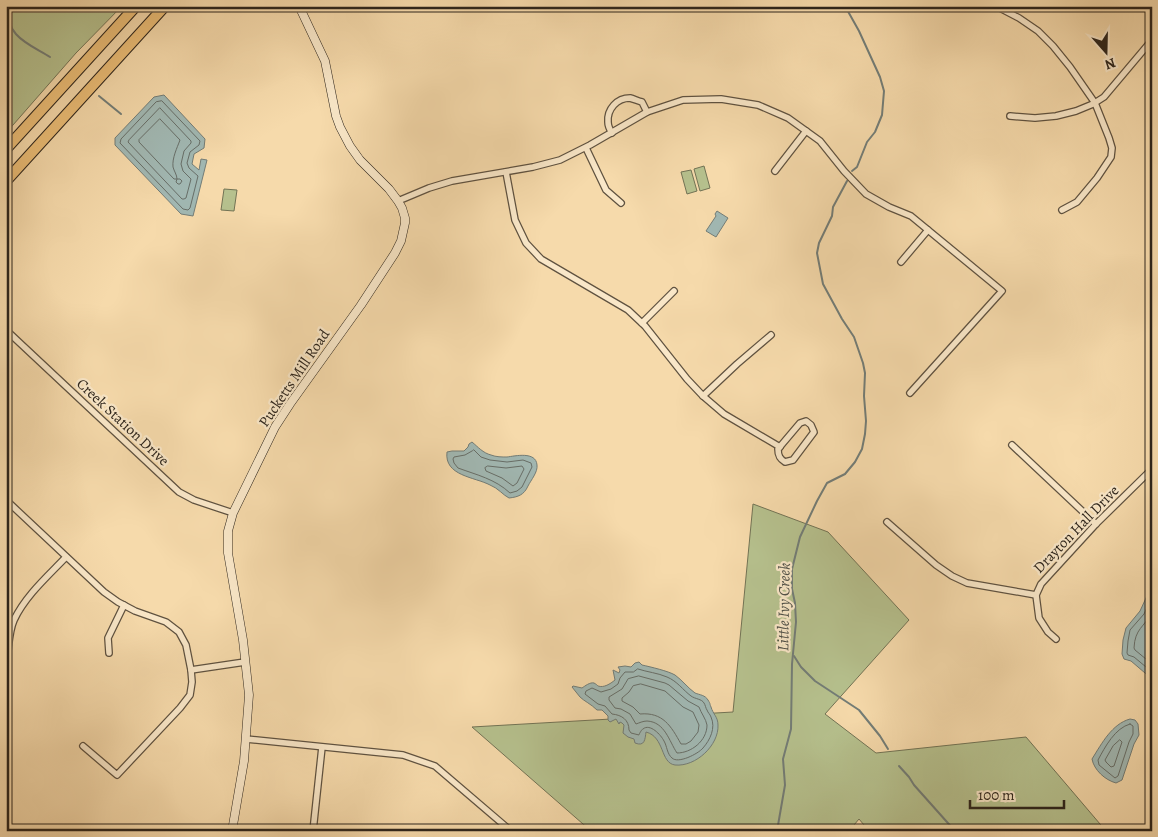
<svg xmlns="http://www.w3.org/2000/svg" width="1158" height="837" font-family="Alegreya,serif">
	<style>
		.green { fill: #b6c18e; stroke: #727355 }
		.water { fill: #a1b8b3; stroke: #737d77 }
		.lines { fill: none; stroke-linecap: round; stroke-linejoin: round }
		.shore { stroke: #676e68; stroke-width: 1 }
		.stream { stroke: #737d77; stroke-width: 2 }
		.street-casing { stroke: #5f5240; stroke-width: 8 }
		.secondary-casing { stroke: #2d251c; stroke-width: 9 }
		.highway-casing { stroke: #2d251c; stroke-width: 12 }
		.street { stroke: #f9e7c8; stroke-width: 5.5 }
		.secondary { stroke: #f9e7c8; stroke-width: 8 }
		.highway { stroke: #ebbd76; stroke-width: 10 }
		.labels { text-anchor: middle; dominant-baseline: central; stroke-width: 4.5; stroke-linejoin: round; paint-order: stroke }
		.street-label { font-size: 15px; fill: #2d251c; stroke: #f9e7c8 }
		.water-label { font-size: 16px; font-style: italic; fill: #505149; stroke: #f9e7c8 }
	</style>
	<rect width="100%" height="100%" fill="#f6daab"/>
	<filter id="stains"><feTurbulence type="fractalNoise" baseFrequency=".004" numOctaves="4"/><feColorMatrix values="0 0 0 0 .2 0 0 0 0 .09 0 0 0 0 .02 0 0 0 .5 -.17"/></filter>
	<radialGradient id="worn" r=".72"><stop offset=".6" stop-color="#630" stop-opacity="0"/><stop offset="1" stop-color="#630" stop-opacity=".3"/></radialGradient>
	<g class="green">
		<path d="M6 6H122L76 53 6 133Z"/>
		<path d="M704 166 710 188 700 191 694 169Z"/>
		<path d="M691 170 697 191 687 194 681 172Z"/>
		<path d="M224 189 237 190 234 211 221 210Z"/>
		<path d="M753 504 828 532 909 620 825 714 876 753 1026 737 1106 831H869L859 819 849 831H591L472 727 733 712Z"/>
	</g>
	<g class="water">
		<path d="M164 95 205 139 204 148 194 154 192 164 199 170 201 159 207 160 193 216 181 214 115 145V138L154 97Z"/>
		<path d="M717 211 728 218 716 237 706 231 716 216 715 214Z"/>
		<path d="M472 442C478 447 483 453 491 455 496 457 502 457 507 457 515 456 536 451 537 465 538 472 531 480 528 486 524 495 518 497 509 498 503 495 498 488 490 485 475 477 444 476 447 452L452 451H464L468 447 469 444Z"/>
		<path d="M1152 585V679L1131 661 1124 659 1122 654 1123 640 1126 628 1140 611Z"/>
		<path d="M639 662 642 665C651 667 668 671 675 675 682 680 688 688 695 693 700 695 705 695 708 700 711 705 709 702 711 707 713 714 718 717 718 725 719 745 696 767 675 765 660 763 665 737 646 732 645 739 645 747 635 743L634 739 628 737 623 733 624 725 622 723 620 722 619 724 616 719 610 722 608 720V716L602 710H597C591 704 584 701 580 697 577 694 575 690 572 687L573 686 582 688C585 686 590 682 594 683 596 684 597 685 598 686 604 688 610 684 615 680L613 670 619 673 620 670 618 667 625 666 631 667 635 663Z"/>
		<path d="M1130 719 1135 720 1138 724 1139 735 1134 744 1122 780 1116 783C1105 780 1094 770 1092 759 1102 743 1112 724 1130 719Z"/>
	</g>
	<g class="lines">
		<g class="shore">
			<path d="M162 101 200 141 199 145 190 152 187 163 189 168 198 176 190 208 188 210 183 209 120 143 121 139 156 102Z"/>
			<path d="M160 108 191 141V143L184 151 181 164 183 171 191 179 186 198 184 199H182L128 142 129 140Z"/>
			<path d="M160 119 180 140C177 148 172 158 173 167 174 171 177 175 177 179H180L182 181 180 184H178L176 182 177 179H174L139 142V140Z"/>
			<path d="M474 450 481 457 490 460 507 462 523 460 531 463 532 467 522 487 517 491 510 493C495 479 477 475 458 468L454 463 453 459 454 457 465 455 472 451Z"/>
			<path d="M488 466 506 468 522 466 524 469 517 483 513 486 502 478 486 471 485 468Z"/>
			<path d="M1152 597 1144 614 1130 630 1128 641 1127 653 1128 655 1134 657 1152 672"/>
			<path d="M1152 612C1144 628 1135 628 1134 648L1135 650 1152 664"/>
			<path d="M638 669C647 672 658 673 667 677 677 681 683 690 691 696 695 699 702 699 704 703 705 704 706 709 707 710 708 713 710 714 711 717 716 728 710 740 703 748 698 754 678 764 672 758 667 754 667 746 664 741 661 735 650 723 643 729 642 729 639 734 639 735L631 733 629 730C629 720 622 715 612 714L605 706 598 704 585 694 586 691 592 688 601 692 611 689 618 684 620 678 625 672H633Z"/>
			<path d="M639 676 665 683 669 685 688 701 699 707C701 713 706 719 707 725 707 741 691 753 677 753 669 741 665 722 647 721 643 721 639 723 636 724L630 714 621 709 615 708 609 700V697L622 689 628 679Z"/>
			<path d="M641 684 665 691 683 707 693 712 699 725 698 732 691 741 686 744H681C671 726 663 712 640 714L633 707 622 701V698L629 692 633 686Z"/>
			<path d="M1130 724 1133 726V734L1129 742 1118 776 1115 778 1099 765 1098 760C1105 747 1115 728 1130 724Z"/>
			<path d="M1120 740 1122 742 1114 766 1111 767 1106 762 1105 760 1113 746Z"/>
		</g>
		<g class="stream">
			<path d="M9 6C4 36 29 44 50 57"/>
			<path d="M845 6 859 31 880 77 884 91 882 115 875 132 867 142 857 167 852 171"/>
			<path d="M99 96 121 114"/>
			<path d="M794 656 801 667 815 681 859 710 880 736 888 749"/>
			<path d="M899 766 909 777 914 785 955 831"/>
			<path d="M777 831 785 785 783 759 791 729 792 664 796 622 795 603 792 589V569L800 537 817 501 827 483 845 474 855 462 862 449 865 434 866 421 864 396 865 373 863 363 854 337 842 319 823 284 817 253 819 243 832 216 833 207 847 181"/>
		</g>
		<defs>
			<g id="street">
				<path d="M996 6 1019 18 1038 31 1053 46 1070 67 1095 103 1109 138 1112 148 1111 157 1097 178 1077 202 1062 210"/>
				<path d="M1010 116 1035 118 1056 116 1076 111 1093 104 1104 97 1152 40"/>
				<path d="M612 133C610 130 608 125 608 122 607 109 617 98 630 98 634 99 638 101 642 102L647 112"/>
				<path d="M586 148 606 190 621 203"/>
				<path d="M775 171 806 131"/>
				<path d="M506 172 515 220 526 243 541 259 628 310 645 326 687 379 703 396 724 414 780 447"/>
				<path d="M398 201 429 188 452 181 533 167 560 160 590 145 647 112 683 100 721 99 758 105 788 118 820 141 844 171 866 194 889 207 911 216 1002 291 910 393"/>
				<path d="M901 262 928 230"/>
				<path d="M642 323 674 291"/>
				<path d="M6 330 179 492 194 500 233 513"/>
				<path d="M703 396 737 364 771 335"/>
				<path d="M806 421 811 425 814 432 793 460 785 462C780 459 778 456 778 449L800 423Z"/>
				<path d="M1012 445 1096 524"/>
				<path d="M6 500 104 592 118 602 135 611 166 622 179 632 186 645 191 670 192 682 190 695 180 708 117 775 83 746"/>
				<path d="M887 522 936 565 952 576 967 583 1036 595"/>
				<path d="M1056 639 1048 632 1039 618 1036 595 1041 584 1096 524 1152 469"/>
				<path d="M109 653 108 638 124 605"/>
				<path d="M7 658C9 645 9 631 14 620 26 595 48 576 66 557"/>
				<path d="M191 670 245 662"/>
				<path d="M246 739 403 755 435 766 511 831"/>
				<path d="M313 831 322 747"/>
			</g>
			<path id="secondary" d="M232 831 244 761 249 695 243 640 228 553V531L233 513 275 427 290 404 361 305 395 253 401 241 405 223V218L402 208 398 201 389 189 360 160 350 146 340 127 336 116 325 61 299 6"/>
			<g id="highway">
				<path d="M6 149 136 6"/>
				<path d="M6 181 165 6"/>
			</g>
		</defs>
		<use href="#street" class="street-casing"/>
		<use href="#secondary" class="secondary-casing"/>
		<use href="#highway" class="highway-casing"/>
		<use href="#street" class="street"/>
		<use href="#secondary" class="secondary"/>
		<use href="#highway" class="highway"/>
	</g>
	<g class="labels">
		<g class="street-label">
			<text transform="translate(294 378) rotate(-56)">Pucketts Mill Road</text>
			<text transform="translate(123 422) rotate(43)">Creek Station Drive</text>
			<text transform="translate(1076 529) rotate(-46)">Drayton Hall Drive</text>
		</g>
		<g class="water-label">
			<text transform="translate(784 607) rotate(-89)">Little Ivy Creek</text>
		</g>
	</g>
	<rect width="1158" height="837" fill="none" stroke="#f6daab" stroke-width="25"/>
	<rect x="8" y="8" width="1143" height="822" fill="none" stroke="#2d251c" stroke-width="2.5"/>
	<rect x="12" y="12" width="1133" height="812" fill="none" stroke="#2d251c"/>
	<g transform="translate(1106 52) rotate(160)" stroke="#f9e7c8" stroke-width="4" paint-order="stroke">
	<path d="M0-4L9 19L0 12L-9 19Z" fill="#2d251c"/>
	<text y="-8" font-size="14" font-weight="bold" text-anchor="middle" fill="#2d251c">N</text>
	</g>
	<path d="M970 800v8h94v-8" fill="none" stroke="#2d251c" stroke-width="2.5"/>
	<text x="978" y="800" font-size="15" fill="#2d251c" stroke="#f9e7c8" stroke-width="4" paint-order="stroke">100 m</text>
	<rect width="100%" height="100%" filter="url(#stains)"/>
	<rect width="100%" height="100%" fill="url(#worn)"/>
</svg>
